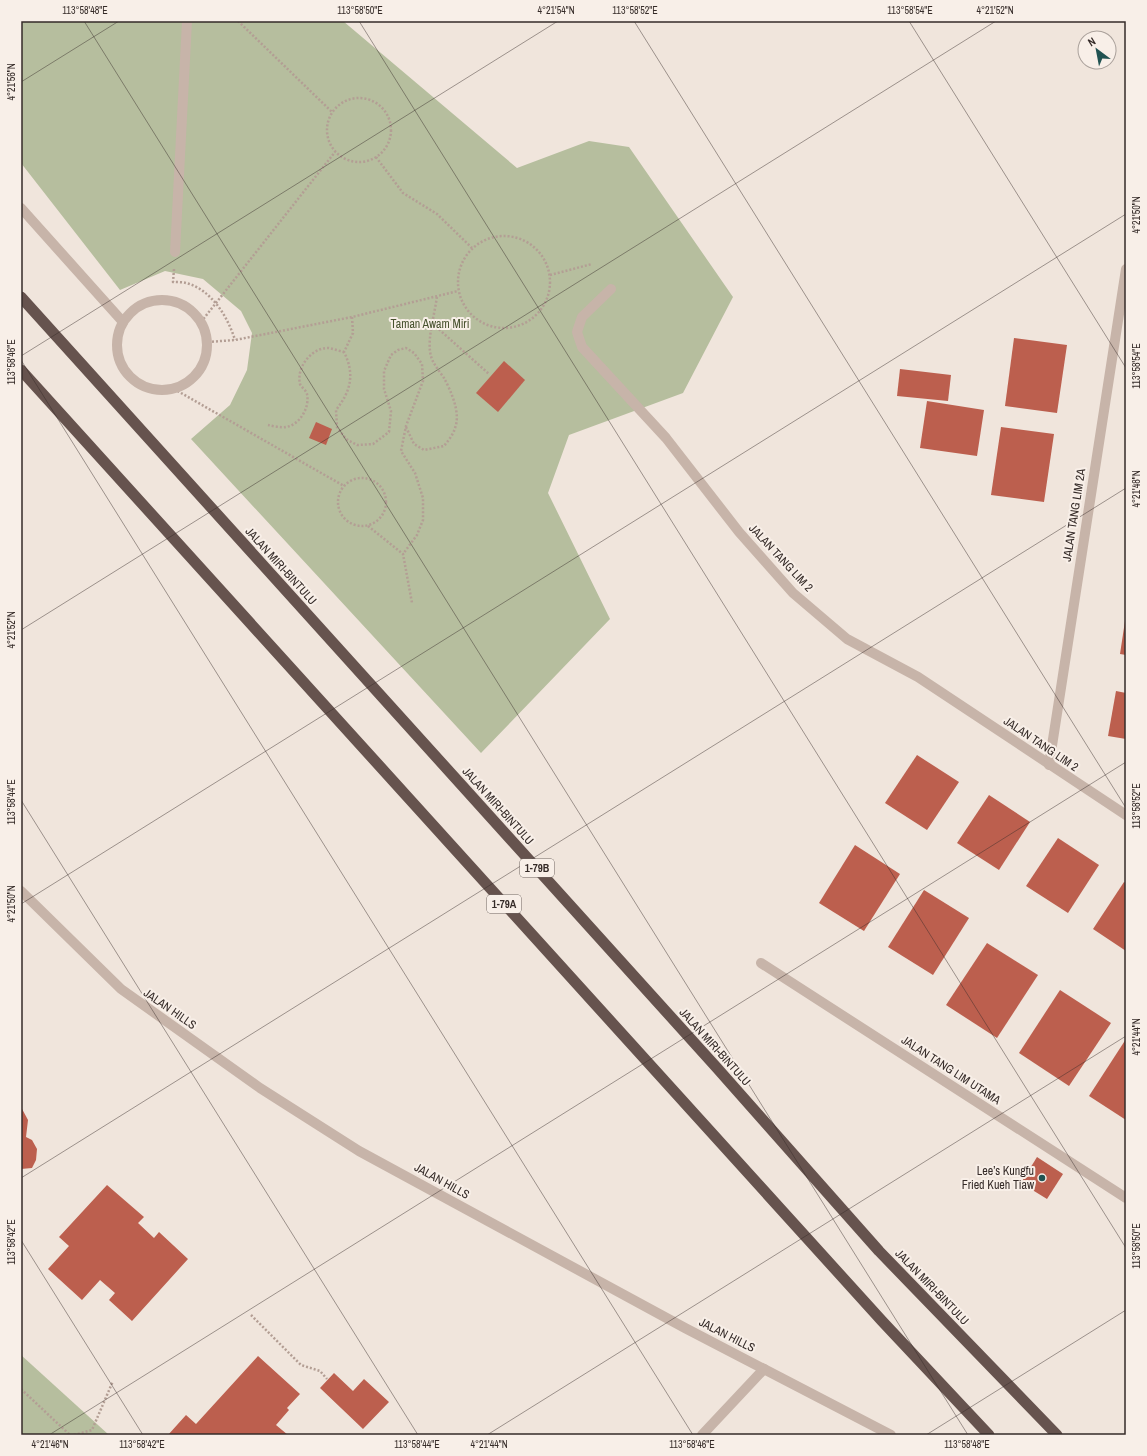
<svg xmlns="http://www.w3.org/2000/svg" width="1147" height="1456" font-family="'Archivo Narrow',sans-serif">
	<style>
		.green { fill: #b6be9e }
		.building { fill: #bc5f4e }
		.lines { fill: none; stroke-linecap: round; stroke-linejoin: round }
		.path { stroke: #b39e94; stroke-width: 2.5; stroke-dasharray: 2 2; stroke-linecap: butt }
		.service { stroke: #c7b4a9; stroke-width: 10 }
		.pedestrian { stroke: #c7b4a9; stroke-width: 10 }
		.minor { stroke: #c7b4a9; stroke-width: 10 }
		.trunk { stroke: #66534e; stroke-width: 11 }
		.ticks { fill: none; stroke: #352b28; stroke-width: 1; stroke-opacity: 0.45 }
		.poi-dot { fill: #215352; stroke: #f8efe8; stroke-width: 1.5 }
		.labels { text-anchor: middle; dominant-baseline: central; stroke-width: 4; stroke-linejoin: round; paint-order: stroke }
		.shield { fill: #f8efe8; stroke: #706662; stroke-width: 1 }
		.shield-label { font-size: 11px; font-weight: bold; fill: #352b28 }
		.park-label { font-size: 12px; fill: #47512e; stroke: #f8efe8 }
		.street-label { font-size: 12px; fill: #352b28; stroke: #f8efe8 }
		.poi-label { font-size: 12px; fill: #352b28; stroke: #f8efe8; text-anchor: end }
		.neatline { fill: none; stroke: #352b28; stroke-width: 1.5 }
		.ticks-label { font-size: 10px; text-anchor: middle; fill: #352b28 }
	</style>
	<rect width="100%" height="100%" fill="#f0e5dc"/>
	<g class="green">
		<path d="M21 21H343L517 168 589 141 629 147 733 297 683 393 569 435 548 493 610 619 481 753 191 439 230 405 247 370 252 333 241 311 203 279 165 271 120 290 21 163Z"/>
		<path d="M21 1355 109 1435H21Z"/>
	</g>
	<g class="building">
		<path d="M1014 338 1067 345 1057 413 1005 406Z"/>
		<path d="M504 361 525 380 498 412 476 393Z"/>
		<path d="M900 369 951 375 948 401 897 396Z"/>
		<path d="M927 401 984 410 977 456 920 448Z"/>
		<path d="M316 422 332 429 326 445 309 438Z"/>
		<path d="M1001 427 1054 434 1044 502 991 495Z"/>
		<path d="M1125 621H1126V655L1120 654Z"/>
		<path d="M1116 691 1126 693V739L1108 736Z"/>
		<path d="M917 755 959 782 927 830 885 803Z"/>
		<path d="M989 795 1030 822 999 870 957 843Z"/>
		<path d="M1058 838 1099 865 1068 913 1026 886Z"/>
		<path d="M855 845 900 874 864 931 819 903Z"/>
		<path d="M1124 882 1126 883V951L1093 929Z"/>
		<path d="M924 890 969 918 933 975 888 947Z"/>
		<path d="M987 943 1038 975 997 1038 946 1005Z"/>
		<path d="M1060 990 1111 1023 1069 1086 1019 1053Z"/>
		<path d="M1126 1039V1120L1089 1096Z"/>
		<path d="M21 1107 28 1120 26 1137 32 1140 37 1149 36 1160 32 1168 21 1169Z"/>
		<path d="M1037 1157 1063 1174 1047 1199 1021 1183Z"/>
		<path d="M107 1185 144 1217 138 1223 154 1238 159 1232 188 1259 132 1321 109 1300 115 1293 100 1280 82 1300 48 1269 69 1246 59 1237Z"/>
		<path d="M258 1356 300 1394 287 1408 289 1410 276 1425 288 1435H168L186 1415 196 1424Z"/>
		<path d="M334 1373 353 1391 364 1379 389 1402 363 1429 320 1388Z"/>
	</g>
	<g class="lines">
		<g class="path">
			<path d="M238 21 332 112"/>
			<circle cx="359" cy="130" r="32"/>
			<path d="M376 157 403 193 437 214 472 248"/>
			<circle cx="504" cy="282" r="46"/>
			<path d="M174 269 173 282C177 282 182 282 186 283 211 289 228 317 235 340"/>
			<path d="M550 275 592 264"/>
			<path d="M352 317 353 333 344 352C355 374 351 391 336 410L337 427 346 439 357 445 373 444 389 432 391 411 384 389V371L391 355 398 350 406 348 414 353 422 364 423 381 406 426 401 451 415 473 423 498V520L417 535 403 554"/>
			<path d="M201 322 335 152"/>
			<path d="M433 324 489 374"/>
			<path d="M208 342 235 340 352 317 458 291"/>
			<path d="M174 389 344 486"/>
			<path d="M268 425C273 426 281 428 286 427 300 425 310 407 307 394 306 390 301 387 300 384 296 367 312 347 329 348 334 349 339 351 344 352"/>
			<path d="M406 427 414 444 424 450 444 446C448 441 453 435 455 428 461 413 451 391 444 378 438 369 431 362 430 351 428 335 435 313 437 296"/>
			<circle cx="362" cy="502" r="24"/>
			<path d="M368 526 403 554 412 603"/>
			<path d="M251 1315 301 1365 320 1371 327 1379"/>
			<path d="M21 1389 70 1435"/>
			<path d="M74 1435 92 1430 113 1381"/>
		</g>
		<g class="service">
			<path d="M21 208 123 322"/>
			<circle cx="162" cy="345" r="45"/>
			<path d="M702 1435 764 1369"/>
		</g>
		<path class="pedestrian" d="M175 252 187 21"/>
		<g class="minor">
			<path d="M611 289 582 317 577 332 582 347 666 438 739 532 793 593 847 639 918 677 1126 815"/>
			<path d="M1049 765 1126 269"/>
			<path d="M21 891 121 989 260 1088 359 1151 685 1328 891 1435"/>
			<path d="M761 963 1126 1198"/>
		</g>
		<g class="trunk">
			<path d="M21 297 717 1068 879 1251 1057 1435"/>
			<path d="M21 370 882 1321 989 1435"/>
		</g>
	</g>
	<path class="ticks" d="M84 21 968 1435M359 21 1126 1248M634 21 1126 808M909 21 1126 368M21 82 119 21M21 356 558 21M21 360 693 1435M21 630 996 21M21 800 418 1435M21 904 1126 214M21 1178 1126 488M21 1240 143 1435M49 1435 1126 762M487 1435 1126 1036M926 1435 1126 1310"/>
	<circle class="poi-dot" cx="1042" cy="1178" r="4"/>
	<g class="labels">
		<g class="shield">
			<rect x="520" y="859" width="34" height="18" rx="3"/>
			<rect x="487" y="895" width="34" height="18" rx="3"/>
		</g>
		<g class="shield-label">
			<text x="537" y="868">1-79B</text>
			<text x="504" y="904">1-79A</text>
		</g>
		<g class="park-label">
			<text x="430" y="324">Taman Awam Miri</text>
		</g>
		<g class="street-label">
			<text transform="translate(1074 515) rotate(-81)">JALAN TANG LIM 2A</text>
			<text transform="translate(781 558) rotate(47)">JALAN TANG LIM 2</text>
			<text transform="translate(281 566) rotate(48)">JALAN MIRI-BINTULU</text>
			<text transform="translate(1041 744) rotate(34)">JALAN TANG LIM 2</text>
			<text transform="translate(498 806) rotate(48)">JALAN MIRI-BINTULU</text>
			<text transform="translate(170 1009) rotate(35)">JALAN HILLS</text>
			<text transform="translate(715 1047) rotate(48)">JALAN MIRI-BINTULU</text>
			<text transform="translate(951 1070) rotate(33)">JALAN TANG LIM UTAMA</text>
			<text transform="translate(442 1181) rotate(29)">JALAN HILLS</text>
			<text transform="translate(932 1287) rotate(46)">JALAN MIRI-BINTULU</text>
			<text transform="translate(727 1335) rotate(27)">JALAN HILLS</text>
		</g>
		<g class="poi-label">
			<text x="1034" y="1171">Lee’s Kungfu<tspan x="1034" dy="14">Fried Kueh Tiaw</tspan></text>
		</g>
	</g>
	<rect width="1147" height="1456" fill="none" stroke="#f8efe8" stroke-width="44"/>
	<g transform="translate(1097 50) rotate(328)"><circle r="19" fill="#f8efe8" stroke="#aaa19b"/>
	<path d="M0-3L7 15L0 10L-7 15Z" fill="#215352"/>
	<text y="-6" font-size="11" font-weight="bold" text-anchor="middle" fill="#352b28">N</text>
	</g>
	<rect x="22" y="22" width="1103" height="1412" class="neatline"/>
	<g class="ticks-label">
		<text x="85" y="14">113°58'48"E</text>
		<text x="360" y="14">113°58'50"E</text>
		<text x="556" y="14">4°21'54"N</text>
		<text x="635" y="14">113°58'52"E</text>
		<text x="910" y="14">113°58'54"E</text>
		<text x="995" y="14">4°21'52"N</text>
		<text transform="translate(11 82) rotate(-90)" y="4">4°21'56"N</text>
		<text transform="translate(1136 215) rotate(-90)" y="4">4°21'50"N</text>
		<text transform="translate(11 362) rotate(-90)" y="4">113°58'46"E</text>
		<text transform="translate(1136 366) rotate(-90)" y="4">113°58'54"E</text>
		<text transform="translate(1136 489) rotate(-90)" y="4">4°21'48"N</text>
		<text transform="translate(11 630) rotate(-90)" y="4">4°21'52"N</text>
		<text transform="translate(11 802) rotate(-90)" y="4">113°58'44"E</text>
		<text transform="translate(1136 806) rotate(-90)" y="4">113°58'52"E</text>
		<text transform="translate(11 904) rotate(-90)" y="4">4°21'50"N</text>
		<text transform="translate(1136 1037) rotate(-90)" y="4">4°21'44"N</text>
		<text transform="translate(11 1242) rotate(-90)" y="4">113°58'42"E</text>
		<text transform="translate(1136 1246) rotate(-90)" y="4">113°58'50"E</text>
		<text x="50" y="1448">4°21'46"N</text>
		<text x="142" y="1448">113°58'42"E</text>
		<text x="417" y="1448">113°58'44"E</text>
		<text x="489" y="1448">4°21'44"N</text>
		<text x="692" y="1448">113°58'46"E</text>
		<text x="967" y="1448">113°58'48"E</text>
	</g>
</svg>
